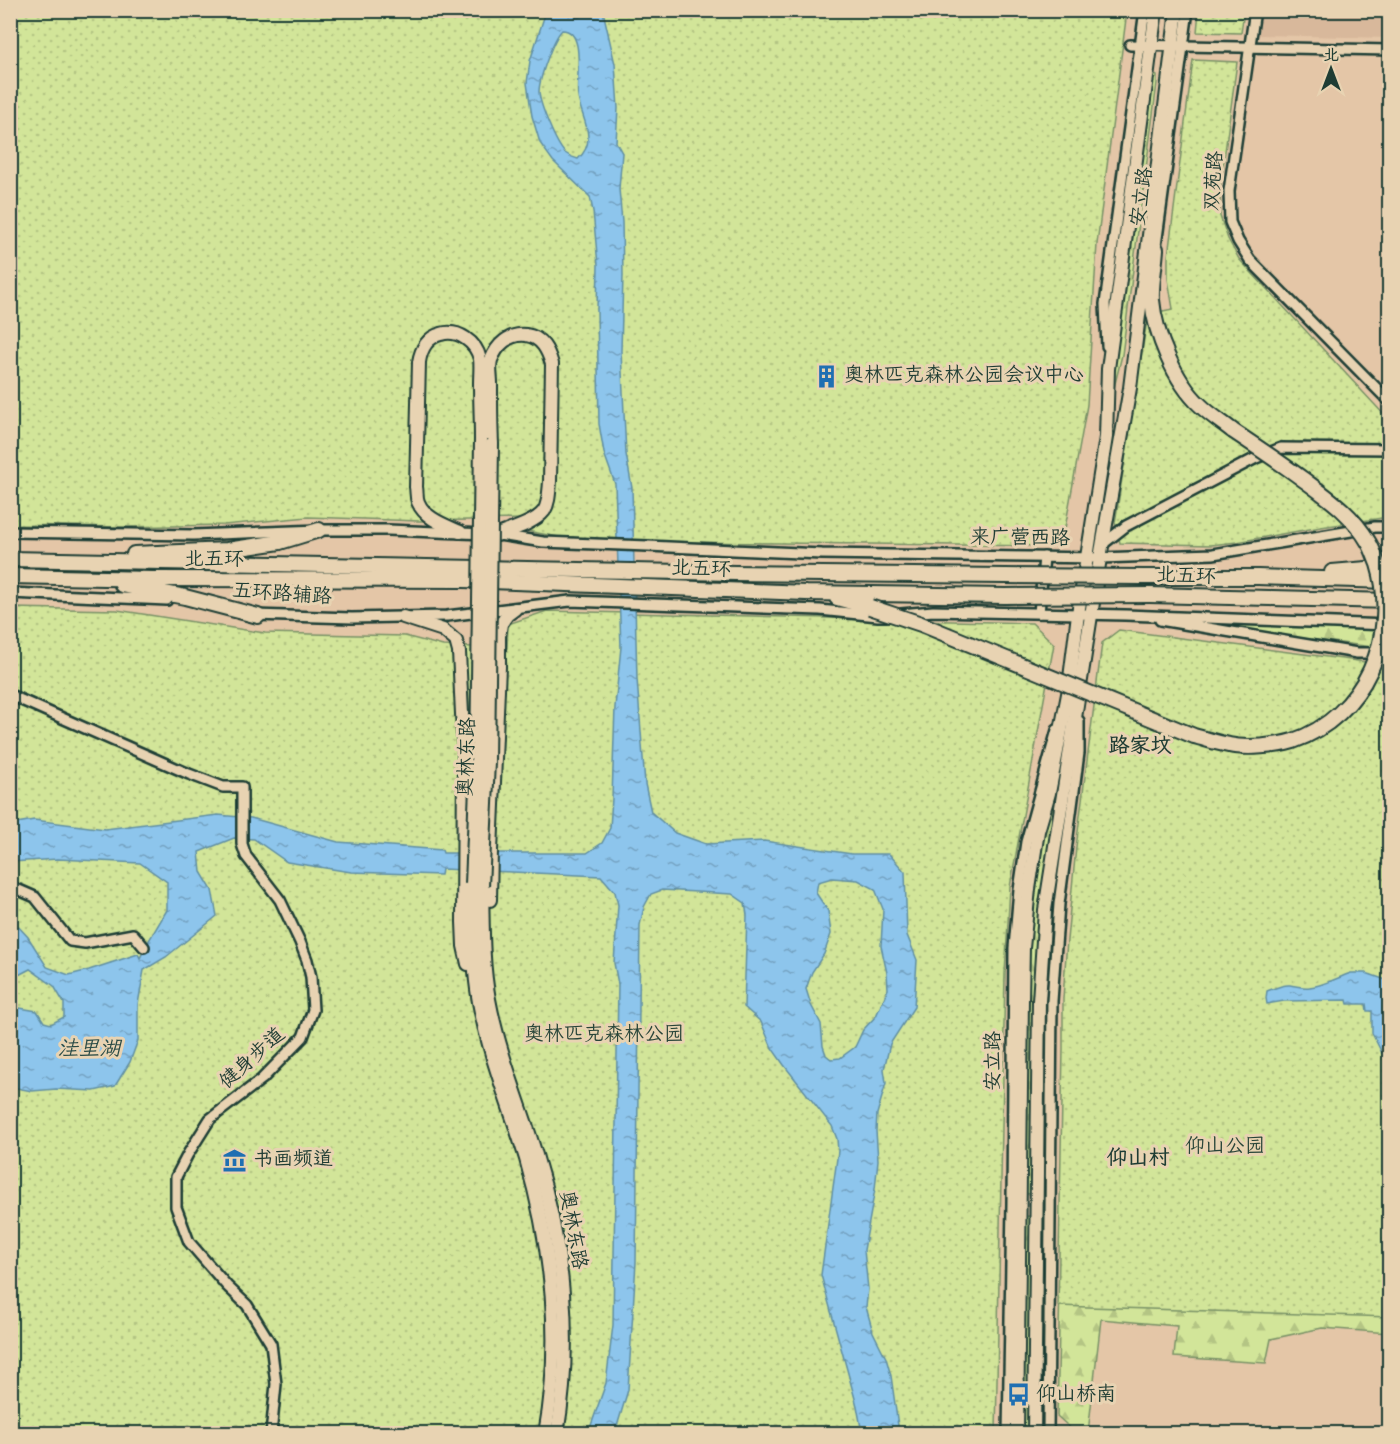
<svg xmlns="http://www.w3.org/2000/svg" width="1400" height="1444" font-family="'Indie Flower','LXGW WenKai TC',sans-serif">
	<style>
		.built { fill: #d8b89b }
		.forest { fill: url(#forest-firs); stroke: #789166; stroke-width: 1.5 }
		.park { fill: url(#park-dots); stroke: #789166; stroke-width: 1.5 }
		.water { fill: url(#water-ripples); stroke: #618fa2; stroke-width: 1.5; fill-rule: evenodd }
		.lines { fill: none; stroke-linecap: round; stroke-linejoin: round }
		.minor-casing { stroke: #1f3d34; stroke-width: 14 }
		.major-casing { stroke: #1f3d34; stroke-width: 16 }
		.highway-casing { stroke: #1f3d34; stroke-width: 18 }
		.minor { stroke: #e8d3b2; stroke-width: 9 }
		.major { stroke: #e8d3b2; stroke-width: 12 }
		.highway { stroke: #e8d3b2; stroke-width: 14 }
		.major-bridge-casing { stroke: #1f3d34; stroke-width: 16; stroke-linecap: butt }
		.highway-bridge-casing { stroke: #1f3d34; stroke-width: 18; stroke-linecap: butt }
		.major-bridge { stroke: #e8d3b2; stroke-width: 12 }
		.highway-bridge { stroke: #e8d3b2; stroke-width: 14 }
		.labels { text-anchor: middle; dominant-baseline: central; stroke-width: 6; stroke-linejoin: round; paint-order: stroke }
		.street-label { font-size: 20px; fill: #1f3d34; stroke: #e8d3b2 }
		.poi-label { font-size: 20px; fill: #1f3d34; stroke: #e8d3b2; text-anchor: start }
		.park-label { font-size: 20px; fill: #284539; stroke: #e8d3b2 }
		.neighbourhood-label { font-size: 21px; font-weight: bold; fill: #1f3d34; stroke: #e8d3b2 }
		.water-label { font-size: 21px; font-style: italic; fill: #2a4b46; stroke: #e8d3b2 }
	</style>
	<defs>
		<pattern id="forest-firs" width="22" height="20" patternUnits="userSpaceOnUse" patternTransform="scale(1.5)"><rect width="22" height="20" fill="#d2e599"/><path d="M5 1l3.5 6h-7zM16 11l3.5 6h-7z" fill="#b4c584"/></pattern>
		<pattern id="park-dots" width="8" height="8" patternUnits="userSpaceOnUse" patternTransform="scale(1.5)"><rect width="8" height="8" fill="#d2e599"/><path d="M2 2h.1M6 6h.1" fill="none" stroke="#b4c584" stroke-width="1.8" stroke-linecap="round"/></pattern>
		<pattern id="water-ripples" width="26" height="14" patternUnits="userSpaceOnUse" patternTransform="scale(1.5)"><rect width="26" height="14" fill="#8dc5ec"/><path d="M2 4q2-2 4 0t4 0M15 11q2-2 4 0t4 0" fill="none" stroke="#73a1c0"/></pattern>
	</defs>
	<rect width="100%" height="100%" fill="#e4c6a7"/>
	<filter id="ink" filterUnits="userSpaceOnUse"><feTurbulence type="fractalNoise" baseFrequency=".0167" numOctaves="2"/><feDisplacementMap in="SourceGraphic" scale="12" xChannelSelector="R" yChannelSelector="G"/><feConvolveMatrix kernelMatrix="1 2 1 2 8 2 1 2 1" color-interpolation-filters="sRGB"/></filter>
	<g filter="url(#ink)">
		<path class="built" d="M1261 11H1389V38L1258 35Z"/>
		<g class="forest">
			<path d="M1153 74 1157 76V83L1122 355 1110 404V369Z"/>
			<path d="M1212 623 1389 628V649L1212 627Z"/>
			<path d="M1059 775H1061L1045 888 1032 1193 1028 1194 1023 1190 1026 991 1029 945 1036 873 1046 825Z"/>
			<path d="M1028 1216 1031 1217 1029 1433 1020 1434 1025 1217Z"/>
			<path d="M1060 1284 1389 1303V1333L1322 1328 1271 1339 1266 1363 1174 1357 1177 1326 1101 1319 1088 1433H1076L1057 1416Z"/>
		</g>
		<g class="park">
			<path d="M11 11H1127L1097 244 1087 405 1064 534 1050 546 580 541 527 531 523 519 419 521 308 517 224 525 121 527 11 525Z"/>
			<path d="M1199 11H1244L1241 33 1197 32Z"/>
			<path d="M1193 60 1237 62 1220 189V216L1228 239 1239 259 1389 420V517L1321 527 1237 542 1211 545 1120 543 1115 523 1148 314 1173 309 1168 279V256Z"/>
			<path d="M11 608 117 610 265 633 405 636 443 646 507 648 508 624 547 611 1032 623 1054 644 1010 887 1005 974 996 1433 11 1434Z"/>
			<path d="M1119 630 1389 665V1317L1058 1306 1063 1049V999L1067 940 1076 847 1102 643Z"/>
		</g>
		<g class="water">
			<path d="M546 11H603L615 64 618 108 616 142 622 153 619 189 622 222 623 275 621 351 626 454 632 488 637 679 645 784 651 812 675 833 706 844 764 841 852 854H889L905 872 907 935 917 960 914 1007 890 1044 884 1069 886 1083 877 1114 876 1131 878 1160 875 1189 864 1250 868 1289 866 1307 873 1332 886 1358 891 1376 899 1433H862L857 1406 821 1275 838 1151 837 1139 832 1126 784 1065 772 1048 761 1022 744 1007 747 915 745 903 732 894 662 890 651 894 644 907 640 925 636 1262 628 1390 615 1433 588 1434 606 1383 613 1325 618 984 614 963 618 905 615 892 601 876 442 869 441 875 351 872 287 862 254 839 234 838 199 852 201 872 212 890 217 916 166 957 144 970 138 1004V1040L130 1062 115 1086 94 1091 56 1089 32 1091 11 1087V1009L20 1008 37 1011 44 1022 51 1024 64 1017V1003L54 986 30 969 11 979V921L16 924 28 937 47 967 69 975 89 970 138 954 140 958 148 942 167 910V882L140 863 58 859 11 862V824L34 820 105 829 218 815 251 818 338 842 442 850 443 853H587L602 843 610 828 612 798 615 707 621 647 615 484 604 453 599 424 597 310 598 265 593 211 590 197 553 161 540 143 532 116 527 83 530 61ZM562 30C587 30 575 81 578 97 581 118 599 140 578 159 573 158 569 156 565 153 556 144 540 105 539 92 539 79 553 39 562 30ZM832 878 858 880 875 889 883 909 881 946 887 973 888 989 876 1016 863 1030 855 1047 840 1058 831 1059 826 1055 823 1046 821 1024 811 1005 806 989 812 972 824 954 831 934 828 911 816 893 818 882Z"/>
			<path d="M1351 973H1366L1389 981V1060L1384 1057 1372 1033V1011H1367L1366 1004H1348L1347 1000 1284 1001 1267 1004 1266 998 1267 991C1273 989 1283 984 1290 985 1297 986 1302 988 1310 987 1326 985 1336 978 1351 973Z"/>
		</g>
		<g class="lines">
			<defs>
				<g id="minor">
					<path d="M1255 10 1229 191 1230 222 1238 241 1250 260 1390 402"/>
					<path d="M1130 45 1390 50"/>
					<path d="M1155 253 1188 10"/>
					<path d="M1107 346 1105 304 1145 10"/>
					<path d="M10 532 193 535 319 530H388L485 534"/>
					<path d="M499 535 543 542 648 546 822 554 1100 558 1213 554 1375 527H1390"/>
					<path d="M1103 544 1126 526 1256 458 1281 448 1390 449"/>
					<path d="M10 593 167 600"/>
					<path d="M1039 613 1044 557"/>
					<path d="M901 614 933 611 1125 615 1388 625"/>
					<path d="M254 615 352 618 447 616 570 601 820 610 878 616H887"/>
					<path d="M1160 620 1357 653H1390"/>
					<path d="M10 695 189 774 223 787H242V844L246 856 280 900 300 942 307 960 311 977 313 1010 303 1037 262 1079 210 1119 188 1154 176 1177V1207L189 1242 227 1286 247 1305 271 1344 276 1384 271 1434"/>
					<path d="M10 892 19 890 35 897 70 941 85 943 133 934 144 947"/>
					<path d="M1008 1434 1012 1204 1014 948 1019 890 1026 842 1057 730"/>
					<path d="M1048 1434 1052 1001 1059 904 1079 753V721"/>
				</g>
				<g id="major">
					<path d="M492 444C491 424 491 404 491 383 491 376 489 367 491 360 497 345 509 333 526 335 542 337 548 351 552 364L550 482C549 492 549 503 544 511 535 523 510 530 497 535"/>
					<path d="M460 532C445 525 425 519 418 502 416 497 417 492 416 487L419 362C421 349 428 337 441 334 458 329 476 342 480 359 481 366 480 375 480 383 480 401 481 420 481 439"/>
					<path d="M403 617 443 630 456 641 459 652 464 755 463 922 464 946 468 964"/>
					<path d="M472 884C473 924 472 963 479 1002 489 1056 510 1107 526 1159 552 1250 562 1340 545 1434"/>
					<path d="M482 886C483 923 482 962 489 999 499 1053 520 1103 536 1155 564 1245 573 1341 557 1434"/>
					<path d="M490 900 491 851 499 667V636L501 624 507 615 515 609"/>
					<path d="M1017 1434 1022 1000 1023 948 1029 889 1038 831 1049 793 1068 694 1078 614 1106 437 1108 369 1156 10"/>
					<path d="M1034 1434 1039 1001 1045 910 1100 558 1130 388 1177 10"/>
				</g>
				<g id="highway">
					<path d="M1156 249C1155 266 1151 284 1152 300 1155 334 1175 382 1200 405 1210 415 1222 422 1233 431"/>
					<path d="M134 554 227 550 280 542 319 530"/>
					<path d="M10 559 735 573 1005 576"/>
					<path d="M1332 572 1390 567"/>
					<path d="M10 576 152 579 464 580 806 593 1005 596"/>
					<path d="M1143 577H1258L1390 581"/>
					<path d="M122 585 185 597 258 616"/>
					<path d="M1150 595 1390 601"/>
					<path d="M837 598 870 607"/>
				</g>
			</defs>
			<use href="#minor" class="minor-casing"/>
			<use href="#major" class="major-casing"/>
			<use href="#highway" class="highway-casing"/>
			<use href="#minor" class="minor"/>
			<use href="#major" class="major"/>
			<use href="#highway" class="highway"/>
			<defs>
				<g id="major-bridge">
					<path d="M472 884 477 763 481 439"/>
					<path d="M482 886 488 762 492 444"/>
				</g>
				<g id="highway-bridge">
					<path d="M1005 576 1143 577"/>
					<path d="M1005 596 1150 595"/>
					<path d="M870 607 921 624 1194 736C1206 739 1217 743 1229 745 1247 749 1276 746 1293 741 1364 717 1400 635 1378 564 1375 557 1373 550 1369 543 1353 515 1330 499 1304 480 1281 463 1257 447 1233 431"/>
				</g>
			</defs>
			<use href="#major-bridge" class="major-bridge-casing"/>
			<use href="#highway-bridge" class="highway-bridge-casing"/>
			<use href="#major-bridge" class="major-bridge"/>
			<use href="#highway-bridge" class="highway-bridge"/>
		</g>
	</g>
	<defs>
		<symbol id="building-bare" viewBox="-9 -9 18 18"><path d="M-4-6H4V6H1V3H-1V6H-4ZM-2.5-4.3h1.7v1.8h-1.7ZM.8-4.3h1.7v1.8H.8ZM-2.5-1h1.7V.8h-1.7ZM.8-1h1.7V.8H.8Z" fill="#1f6fb2" stroke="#e8d3b2" stroke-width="2.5" paint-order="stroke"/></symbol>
		<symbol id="museum-bare" viewBox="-9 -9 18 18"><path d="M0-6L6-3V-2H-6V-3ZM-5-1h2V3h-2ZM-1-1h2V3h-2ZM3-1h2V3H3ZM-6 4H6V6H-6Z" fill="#1f6fb2" stroke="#e8d3b2" stroke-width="2.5" paint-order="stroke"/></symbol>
		<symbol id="bus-bare" viewBox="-9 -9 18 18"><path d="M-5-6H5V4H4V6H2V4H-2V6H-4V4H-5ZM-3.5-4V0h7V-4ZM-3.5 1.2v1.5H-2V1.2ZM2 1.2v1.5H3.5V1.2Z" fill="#1f6fb2" stroke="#e8d3b2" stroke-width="2.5" paint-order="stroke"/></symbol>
	</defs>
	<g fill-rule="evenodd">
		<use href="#building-bare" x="810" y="360" width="33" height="33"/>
		<use href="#museum-bare" x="218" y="1144" width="33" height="33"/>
		<use href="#bus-bare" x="1002" y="1378" width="33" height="33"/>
	</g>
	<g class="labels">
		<g class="street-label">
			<text transform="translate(1215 181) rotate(-86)">双苑路</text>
			<text transform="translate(1143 197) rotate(-82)">安立路</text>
			<text transform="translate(1020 539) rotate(1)">来广营西路</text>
			<text x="214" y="560">北五环</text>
			<text transform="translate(701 570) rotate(2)">北五环</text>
			<text transform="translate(1186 577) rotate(2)">北五环</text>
			<text transform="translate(282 595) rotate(4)">五环路辅路</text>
			<text transform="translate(468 757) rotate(-88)">奥林东路</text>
			<text transform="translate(253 1059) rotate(-42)">健身步道</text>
			<text transform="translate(994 1061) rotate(-90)">安立路</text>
			<text transform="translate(572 1230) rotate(80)">奥林东路</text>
		</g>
		<g class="poi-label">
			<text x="844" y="376">奥林匹克森林公园会议中心</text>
			<text x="253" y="1160">书画频道</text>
			<text x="1036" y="1395">仰山桥南</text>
		</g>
		<g class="park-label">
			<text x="604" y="1035">奥林匹克森林公园</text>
			<text x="1225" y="1147">仰山公园</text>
		</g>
		<g class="neighbourhood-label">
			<text x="1140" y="747">路家坟</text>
			<text x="1138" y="1159">仰山村</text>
		</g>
		<g class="water-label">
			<text x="89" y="1050">洼里湖</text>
		</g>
	</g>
	<rect width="1400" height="1444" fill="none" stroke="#e8d3b2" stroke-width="36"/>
	<rect x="18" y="18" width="1364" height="1408" fill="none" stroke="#1f3d34" stroke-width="2" filter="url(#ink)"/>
	<g transform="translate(1331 69)" stroke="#e8d3b2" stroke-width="4.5" paint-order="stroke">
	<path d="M0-4.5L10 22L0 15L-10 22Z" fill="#1f3d34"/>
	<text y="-9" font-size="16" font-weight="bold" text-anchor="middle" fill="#1f3d34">北</text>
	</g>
</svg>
